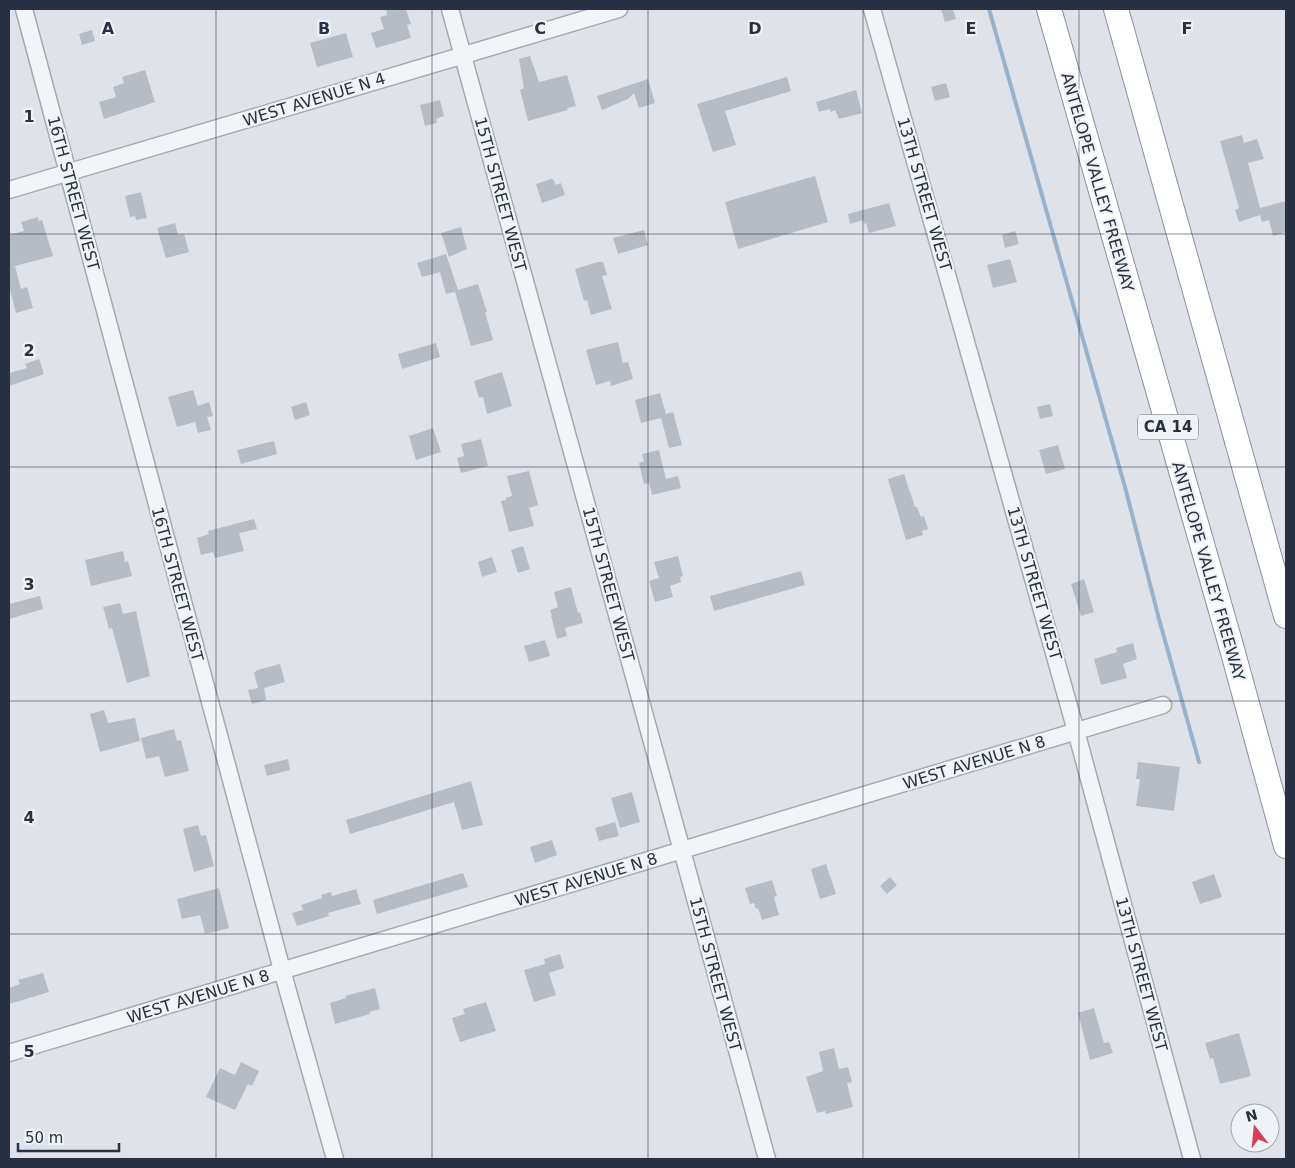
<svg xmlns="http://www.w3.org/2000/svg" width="1295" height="1168" font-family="'DejaVu Sans',sans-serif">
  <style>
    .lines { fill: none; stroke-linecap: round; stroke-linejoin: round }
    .stream { stroke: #98b2cb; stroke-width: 4 }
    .building { fill: #b6bcc6 }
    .minor-casing { stroke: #a4aab3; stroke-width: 19 }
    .highway-casing { stroke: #8691a0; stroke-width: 26 }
    .minor { stroke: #f2f4f7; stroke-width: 16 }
    .highway { stroke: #fff; stroke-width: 24 }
    .grid { fill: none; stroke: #273141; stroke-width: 1; stroke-opacity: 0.55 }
    .labels { text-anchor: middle; stroke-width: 4.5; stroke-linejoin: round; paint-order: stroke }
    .shield { fill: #eff2f6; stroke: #636b77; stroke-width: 1 }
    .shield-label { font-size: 15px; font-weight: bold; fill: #273141 }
    .street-label { font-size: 16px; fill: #273141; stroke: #eff2f6 }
    .grid-label { font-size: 16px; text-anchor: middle; font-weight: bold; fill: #273141; stroke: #eff2f6; stroke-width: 4.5; stroke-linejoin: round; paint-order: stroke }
  </style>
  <rect width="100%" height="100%" fill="#dfe3e9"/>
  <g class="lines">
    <path class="stream" d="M989 9 1125 487 1159 619 1199 762"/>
  </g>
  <g class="building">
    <path d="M386 9H406L411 24 407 25 411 38 376 48 371 33 384 29 380 17 387 15Z"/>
    <path d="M941 9H953L956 19 945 22Z"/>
    <path d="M92 30 95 41 82 45 79 34Z"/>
    <path d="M346 33 353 57 317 67 310 43Z"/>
    <path d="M530 56 539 82 567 75 576 106 567 108 568 110 528 121 520 90 524 88 519 59Z"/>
    <path d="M145 70 155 102 104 119 99 102 116 97 113 87 124 83 122 77Z"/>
    <path d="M787 77 791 91 725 111 736 145 713 152 697 104Z"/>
    <path d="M648 79 655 103 639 108 634 93 628 99 602 110 597 96Z"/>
    <path d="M946 83 950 97 935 101 931 87Z"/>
    <path d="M856 90 862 113 839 119 835 110 831 112 830 109 819 112 816 102Z"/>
    <path d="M440 100 444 116 436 119 437 123 425 126 420 105Z"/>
    <path d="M1242 135 1244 143 1257 139 1264 159 1248 163 1260 208 1286 201V232L1273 236 1269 220 1262 222 1260 215 1239 222 1235 210 1239 208 1220 141Z"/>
    <path d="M815 176 828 222 738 249 725 202Z"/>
    <path d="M551 179H553L556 185 561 183 565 195 542 203 536 184Z"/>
    <path d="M141 192 147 218 136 220 135 216 130 217 125 196Z"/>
    <path d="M889 203 896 226 869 233 866 223 864 224 863 220 850 224 848 214Z"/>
    <path d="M38 217 39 221 42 220 53 256 15 266 21 289 27 287 33 308 16 313 9 286V235L24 231 21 222Z"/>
    <path d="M175 223 178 235 184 234 189 252 166 258 157 228Z"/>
    <path d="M461 227 467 249 449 257 441 233Z"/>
    <path d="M644 230 648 245 618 254 613 238Z"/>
    <path d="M1015 231 1019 244 1005 248 1002 235Z"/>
    <path d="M446 254 458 290 478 284 487 312H485L493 340 471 346 455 292 446 294 440 272 422 277 417 263Z"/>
    <path d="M1010 259 1017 282 993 288 987 265Z"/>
    <path d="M598 262H603L607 275 602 276 612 309 591 315 587 300 584 301 575 269Z"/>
    <path d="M618 342 623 363 628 362 633 379 611 386 610 381 596 385 586 350Z"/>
    <path d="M436 343 440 357 402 369 398 354Z"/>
    <path d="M39 359 44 374 9 386V373L27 368 25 364Z"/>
    <path d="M502 372 512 406 487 414 483 397 479 398 474 381Z"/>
    <path d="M193 390 198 406 209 402 213 416 207 417 211 430 198 433 195 422 177 427 168 397Z"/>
    <path d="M660 393 666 414 673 412 682 445 669 448 661 418 641 423 635 400Z"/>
    <path d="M306 402 310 415 295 420 291 407Z"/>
    <path d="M1050 404 1053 416 1040 419 1037 407Z"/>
    <path d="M433 428 441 452 416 460 409 436Z"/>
    <path d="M481 439 488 466 461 473 457 458 464 456 461 444Z"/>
    <path d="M274 441 277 454 241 464 237 450Z"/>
    <path d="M1058 445 1065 469 1046 474 1039 450Z"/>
    <path d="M659 450 666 479 678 476 681 488 652 495 649 483 644 484 639 463 644 461 642 454Z"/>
    <path d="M529 471 538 505 529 508 534 526 509 532 501 501 506 500 505 498 512 496 507 476Z"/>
    <path d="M904 474 915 507H917L921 517 924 516 928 529 922 531 923 535 906 540 888 479Z"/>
    <path d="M254 519 257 529 239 533 244 551 215 558 213 552 201 555 197 538 209 534 208 531Z"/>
    <path d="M523 546 530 569 518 573 511 550Z"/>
    <path d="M123 551 125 562 128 561 132 576 91 586 85 560Z"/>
    <path d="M678 556 683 576 680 577 681 582 670 586 673 597 655 602 649 581 659 578 654 562Z"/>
    <path d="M492 557 497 572 482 577 478 562Z"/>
    <path d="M801 571 805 585 714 611 710 596Z"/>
    <path d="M1084 579 1094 612 1081 616 1071 584Z"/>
    <path d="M571 587 578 613 580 612 583 623 565 628 567 636 557 639 551 616H552L550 610 558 607 554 592Z"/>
    <path d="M40 596 43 609 9 619V604Z"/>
    <path d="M120 603 123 614 136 611 150 676 127 683 112 628 109 629 103 607Z"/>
    <path d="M545 640 550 656 529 662 524 646Z"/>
    <path d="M1133 643 1137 659 1123 664 1127 678 1101 685 1094 659 1117 652 1116 648Z"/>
    <path d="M280 664 285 682 264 688 266 700 252 704 248 690 258 688 254 673 257 670Z"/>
    <path d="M104 710 108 723 135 718 140 741 100 752 90 714Z"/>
    <path d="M174 729 177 741 181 740 189 771 165 777 159 756 146 759 141 738Z"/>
    <path d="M288 759 290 770 267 776 264 765Z"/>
    <path d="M1138 762 1180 767 1174 811 1136 806 1140 779H1136Z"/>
    <path d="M471 781 483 825 462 830 454 802 350 834 346 820Z"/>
    <path d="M632 792 640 822 620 828 611 798Z"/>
    <path d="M615 822 619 836 599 841 595 828Z"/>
    <path d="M198 825 201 836 206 835 214 866 194 872 183 829Z"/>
    <path d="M552 840 557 855 535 863 530 847Z"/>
    <path d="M826 864 836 894 820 899 811 869Z"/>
    <path d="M463 873 468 887 377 914 373 900Z"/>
    <path d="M1214 874 1222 897 1200 904 1192 882Z"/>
    <path d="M890 877 897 885 887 894 880 886Z"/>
    <path d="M772 880 777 896 774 897 779 915 762 920 758 908 756 909 754 903 750 904 745 888Z"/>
    <path d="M219 888 229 928 205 934 200 915 182 919 177 899Z"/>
    <path d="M356 889 361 904 328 913 329 916 297 926 292 913 303 910 301 905 322 898 321 895 331 892 332 896Z"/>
    <path d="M560 954 564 968 549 973 556 995 534 1002 524 970 545 964 544 959Z"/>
    <path d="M43 973 49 992 9 1004V988L20 984 18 980Z"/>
    <path d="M375 988 380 1009 369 1012 370 1014 335 1024 330 1003 346 998 345 996Z"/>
    <path d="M486 1002 496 1031 460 1042 452 1018 465 1014 463 1009Z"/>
    <path d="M1094 1008 1104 1043 1109 1042 1113 1053 1090 1060 1078 1013Z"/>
    <path d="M1239 1033 1251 1076 1220 1084 1213 1058 1210 1059 1205 1043Z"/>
    <path d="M834 1048 839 1069 848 1067 852 1082 847 1083 853 1107 826 1114 825 1111 817 1113 806 1077 823 1071 819 1052Z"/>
    <path d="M241 1062 259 1071 252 1086 248 1084 235 1110 206 1097 220 1068 235 1075Z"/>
  </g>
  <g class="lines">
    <g class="minor-casing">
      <g id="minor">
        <path d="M24 9 282 970 335 1159"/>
        <path d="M450 9 767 1159"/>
        <path d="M872 9 1076 731 1192 1159"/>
        <path d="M9 190 619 9"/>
        <path d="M9 1053 1163 705"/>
      </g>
    </g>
    <g class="highway-casing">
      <g id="highway">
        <path d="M1049 9 1232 649 1286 846"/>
        <path d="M1116 9 1286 616"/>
      </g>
    </g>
    <use href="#minor" class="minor"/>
    <use href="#highway" class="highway"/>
  </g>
  <path class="grid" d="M216 9V1159M432 9V1159M648 9V1159M863 9V1159M1079 9V1159M9 234H1286M9 467H1286M9 701H1286M9 934H1286"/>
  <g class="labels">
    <rect class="shield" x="1138" y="414.5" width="60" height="25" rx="4"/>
    <g class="shield-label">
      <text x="1168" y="432">CA 14</text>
    </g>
    <g class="street-label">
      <text transform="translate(314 99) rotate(-17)" y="6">WEST AVENUE N 4</text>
      <text transform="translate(1098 182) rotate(74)" y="6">ANTELOPE VALLEY FREEWAY</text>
      <text transform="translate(74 193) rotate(75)" y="6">16TH STREET WEST</text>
      <text transform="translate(501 194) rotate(75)" y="6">15TH STREET WEST</text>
      <text transform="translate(925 194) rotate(74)" y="6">13TH STREET WEST</text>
      <text transform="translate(1209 571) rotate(74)" y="6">ANTELOPE VALLEY FREEWAY</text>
      <text transform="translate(1035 583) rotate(74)" y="6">13TH STREET WEST</text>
      <text transform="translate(178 584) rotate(75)" y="6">16TH STREET WEST</text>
      <text transform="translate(609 584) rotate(75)" y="6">15TH STREET WEST</text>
      <text transform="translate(974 762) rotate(-17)" y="6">WEST AVENUE N 8</text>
      <text transform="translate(586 879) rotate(-17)" y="6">WEST AVENUE N 8</text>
      <text transform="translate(716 974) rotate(75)" y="6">15TH STREET WEST</text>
      <text transform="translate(1142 974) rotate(75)" y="6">13TH STREET WEST</text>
      <text transform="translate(198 996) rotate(-17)" y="6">WEST AVENUE N 8</text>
    </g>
  </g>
  <g class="grid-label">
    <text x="108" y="34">A</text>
    <text x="324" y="34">B</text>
    <text x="540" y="34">C</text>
    <text x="755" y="34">D</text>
    <text x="971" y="34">E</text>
    <text x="1187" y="34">F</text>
    <text x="29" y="122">1</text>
    <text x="29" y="356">2</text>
    <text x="29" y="590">3</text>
    <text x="29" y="823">4</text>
    <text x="29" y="1057">5</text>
  </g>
  <rect width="1295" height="1168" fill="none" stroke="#273141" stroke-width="20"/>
  <g transform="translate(1255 1128) rotate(344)"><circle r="24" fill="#eff2f6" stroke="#9fa5ae"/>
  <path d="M0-4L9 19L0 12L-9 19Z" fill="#d43e58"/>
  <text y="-8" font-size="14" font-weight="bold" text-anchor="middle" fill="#273141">N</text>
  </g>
  <path d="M18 1143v8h101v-8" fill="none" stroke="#273141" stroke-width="2.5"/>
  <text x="25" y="1143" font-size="15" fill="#273141" stroke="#eff2f6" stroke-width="4" paint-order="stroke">50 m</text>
</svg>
